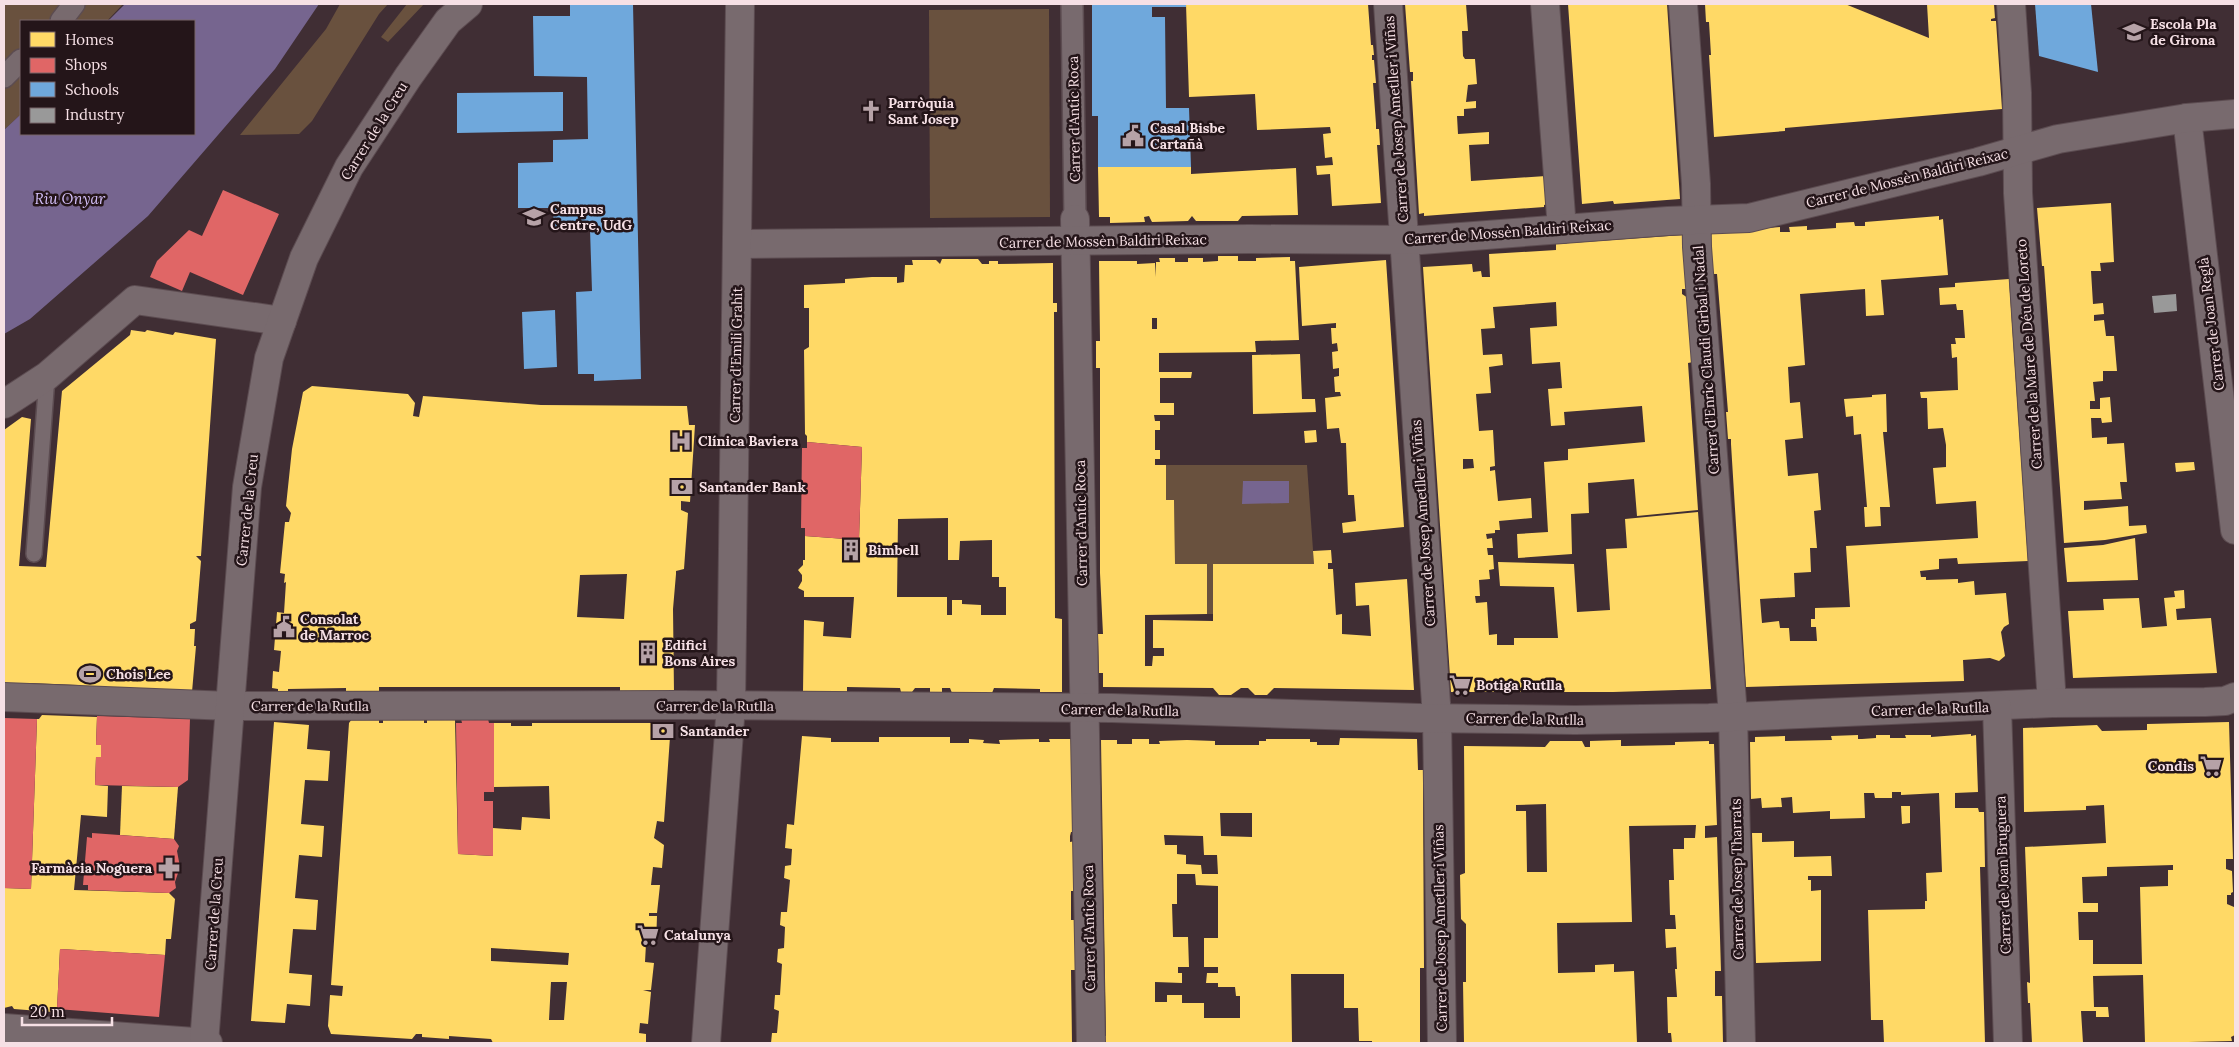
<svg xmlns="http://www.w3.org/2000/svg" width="2239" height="1047" font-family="Lora,serif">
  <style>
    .green { fill: #69513e }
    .water { fill: #76658f }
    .homes { fill: #ffd966; fill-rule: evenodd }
    .shops { fill: #e06666 }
    .schools { fill: #6fa8dc }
    .industry { fill: #999 }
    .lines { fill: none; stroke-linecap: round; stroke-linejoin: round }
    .service-casing { stroke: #5c4c51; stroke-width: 18 }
    .pedestrian-casing { stroke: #5c4c51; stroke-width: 24 }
    .minor-casing { stroke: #5c4c51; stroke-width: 30 }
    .secondary-casing { stroke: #5c4c51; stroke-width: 30 }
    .service { stroke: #786a6e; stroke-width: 15 }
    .pedestrian { stroke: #786a6e; stroke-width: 21 }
    .minor { stroke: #786a6e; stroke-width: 28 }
    .secondary { stroke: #786a6e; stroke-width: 28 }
    .labels { text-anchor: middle; stroke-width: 5; stroke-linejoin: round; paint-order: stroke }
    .poi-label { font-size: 14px; font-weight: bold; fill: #f6e0e5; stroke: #241519; text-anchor: start }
    .street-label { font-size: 14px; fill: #f6e0e5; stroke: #241519 }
    .water-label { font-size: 15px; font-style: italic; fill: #d2bef7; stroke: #241519 }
  </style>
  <rect width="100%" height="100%" fill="#402e34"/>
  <g class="green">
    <path d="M4 4H123L107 21H21V114L4 130Z"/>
    <path d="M340 4H388L379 14 312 121 299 134 240 135 326 29Z"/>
    <path d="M407 4H424L388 42 381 37Z"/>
    <path d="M1049 9 1050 217 930 218 929 10Z"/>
    <path d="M1166 465H1307L1314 564H1213V614H1207V564H1175L1174 500H1166Z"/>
  </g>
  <g class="water">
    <path d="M125 4H319L275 69 148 216 30 319 4 334V130L21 114V134H194V21H108Z"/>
    <path d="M1243 481H1289V503L1242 504Z"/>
  </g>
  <g class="homes">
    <path d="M1186 4H1368L1371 45H1373L1374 55H1372V60H1374L1376 83H1373L1376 124V129H1379L1380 145H1377L1381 203 1332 206 1330 174 1317 175 1316 166 1333 165 1332 157 1325 158 1323 134 1331 133 1330 127 1257 130 1255 94 1189 97Z"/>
    <path d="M1405 4H1466L1468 31H1462L1463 56 1465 59H1475L1477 84 1468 85 1466 102 1476 101V108L1464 109V116H1457L1458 134 1489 132V144L1469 145 1471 181 1546 176 1548 204 1544 205V207L1424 216V213L1419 214 1411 81H1413V72H1410Z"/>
    <path d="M1568 4H1667L1680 199 1614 204 1613 201 1582 204Z"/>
    <path d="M1705 4H1845L1929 38 1927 4H1994L1995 18 1991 19V21H1996L2002 109 1785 128V131L1714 137 1709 55H1711L1709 22H1706Z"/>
    <path d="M1098 167H1191V174L1296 168 1298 215 1242 216 1238 221H1196L1192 216 1188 221 1152 222 1149 216 1144 217 1145 222 1110 223V217H1099Z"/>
    <path d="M2111 203 2114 262 2100 263 2101 271H2091L2093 304 2103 303 2104 314 2094 315V321L2104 320 2106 336H2114L2117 371H2103V381L2093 382 2095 401H2090V409H2100V398L2110 397 2112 422 2102 423 2101 418H2091L2092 438 2107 437V444L2124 443 2127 482H2120L2122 499 2084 501V510L2128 506 2129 526 2146 525 2147 533 2105 540 2064 543 2044 266H2042L2037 208Z"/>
    <path d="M1939 216V220L1943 219 1948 275 1881 280 1884 315 1866 316 1865 289 1800 294 1805 365 1788 367 1790 403 1800 402 1803 438 1785 440 1788 476 1818 473 1821 510 1814 511 1817 548H1810L1811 572 1794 573 1795 597 1760 599 1762 623 1779 621 1780 628H1789L1790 641H1817L1816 627H1811V619H1815V608L1850 607 1846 546 1978 538 1976 501 1936 504 1933 468 1946 467V445L1943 428 1928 429 1927 398H1921L1920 392 1958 390 1957 357 1952 358 1951 344H1956L1955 338H1965L1963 310H1957L1956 304 1940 305 1939 288 1955 287V283L2009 279 2028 561 1958 564 1957 558 1939 559V569L1920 571 1921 577H1926V580L1958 579V583L1974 581 1975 595 2006 593 2009 624 2004 627 2001 632 2005 656 1999 661 1990 658 1963 660 1964 681 1746 687 1731 444V439H1728L1726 412H1728L1717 274H1713L1710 233 1780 227V232H1790L1789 227 1807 226V230L1836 228V223L1854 222 1855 226H1865V222Z"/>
    <path d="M1683 235 1687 289H1682V294L1688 298 1693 362 1688 363 1698 510 1637 516 1634 479 1588 483 1589 513 1571 514 1572 554 1518 558 1517 534 1548 532 1544 462 1568 460V449L1645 442 1642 406 1564 412 1565 425 1551 426 1548 389 1562 388 1560 362 1532 364 1530 328 1557 326 1556 302 1493 307 1495 328 1481 329 1483 355 1502 354 1503 365 1489 367 1491 393 1476 394 1479 431 1493 430 1495 466 1490 467V471L1495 470 1498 501 1531 498 1532 518 1499 521 1500 530H1495V533L1486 534 1487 539 1492 538 1493 548H1487L1488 555H1493L1494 569 1489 570 1490 579 1479 580 1480 596H1475L1476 603 1487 602 1489 635 1497 634V645H1514V638H1558L1554 587 1500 586 1498 562 1574 564 1577 612 1610 610 1606 549 1627 548 1625 519 1698 512 1711 689 1613 692H1451L1423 267 1472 264 1473 272 1481 271 1482 277H1490L1489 254 1556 250V244ZM1463 459H1473L1474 468 1463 469Z"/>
    <path d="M1218 256H1238V261H1256V258L1290 257V261H1295L1299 340 1255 341 1256 352 1159 353V372H1192L1191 378H1160V403H1174V415H1154L1155 421H1160V430H1155V450H1160V459H1155V465H1166V500H1174L1175 564H1207V614L1145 615V666H1152L1153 656H1164V648H1153V620L1213 621V564H1314L1313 551 1331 550 1332 563H1328V569H1333L1336 615 1342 614V634L1371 636 1369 605 1356 606 1355 583 1407 579 1414 690 1274 688 1267 695H1255L1248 688H1241L1231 695H1219L1213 688 1103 687V673H1099L1098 634H1103L1100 573V368H1096V341H1100L1099 261H1137V264L1155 263 1156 277V262H1160L1159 258H1175V262H1188V258H1203V262L1218 261ZM1152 318H1157V329H1152Z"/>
    <path d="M942 259H978L982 264H989V261H998V264L1053 263V303H1057V312H1054L1055 618 1062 619V692H1040V689L994 688 992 693H952L950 688H942V692H930V688H915L912 692H901L900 688 847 687V693L803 692 804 620 824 622 823 636 851 638 854 597H804V591L798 588 802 581V575L798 570 803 565V560H805V536L859 540 862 447 807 442V436L805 434 804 350 809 347V308H804V285L845 283V279L872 277H897V283L904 282 905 265H913L912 260H936L940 264ZM948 518V560H959L960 541 992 540V577H999V587H1006V615H981V605L962 604V600H952V615H947V597H897L898 519Z"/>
    <path d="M1386 260 1404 527 1343 533 1342 523 1356 521 1354 495H1348L1346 443H1341L1339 428 1327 429 1325 398 1341 396 1340 392H1335L1334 377 1339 376V368L1333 369 1332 352 1338 351 1337 343 1332 344 1331 328H1336V323L1302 326 1299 267Z"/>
    <path d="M131 330 145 332 147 330 173 335 175 332 216 339 201 556H196L201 561 196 621 190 624V629H195L194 646H196L192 692 79 688 78 685 28 683 23 687 4 686V430L22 417 31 419 19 566 46 567 62 391 130 335Z"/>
    <path d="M1300 354 1302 399H1315L1316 412 1253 414 1252 355Z"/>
    <path d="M312 386 408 394 415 403 413 416 419 417 423 396 541 405 687 406 689 425H695L690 502 681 501V510L688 513 684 569 676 571V574L673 609 674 693 620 692V687H379V692H346V688L288 689V693L278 692V689L272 688 273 671 279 672 281 651 274 650 277 612 284 613 286 582 284 583 285 574 280 573 285 522H289L291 513 286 506 292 449 303 392ZM627 574 624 619 577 617 580 575Z"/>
    <path d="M1886 394 1887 432H1883L1890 507H1880L1881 526 1865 527 1864 507H1867L1861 434 1854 435 1853 416 1846 417 1844 399 1872 397V395Z"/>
    <path d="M1316 430 1317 442 1305 443 1304 431Z"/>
    <path d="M2194 462 2195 470 2176 472 2175 463Z"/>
    <path d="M2135 538 2138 580 2067 582 2064 548 2103 545Z"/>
    <path d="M2184 590 2185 608 2176 609 2177 620 2211 618 2217 673 2073 678 2068 611 2104 610 2103 599 2139 598 2142 628 2167 626 2164 598 2175 597 2174 591Z"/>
    <path d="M42 715 97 717 96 745H101V757H96L95 785 108 786 107 817 81 815 74 890 169 893 175 899 171 939H166L165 955 60 949 57 1009 52 1012 14 1009 12 1006 4 1008V888L31 889 37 719H39Z"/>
    <path d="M383 718H424V723H427V718H452L455 720 458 854 493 856V828L521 830 522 817 550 819 549 786 493 787 494 723H511V726H532V723H671L664 822 657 821 654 838 664 845 662 868 653 867 651 885H660L657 913H649V916H657L656 945 646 944 645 962 654 963 651 990H643L651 992 648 1024 640 1023 639 1033 646 1034V1043H493L491 1039 449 1036V1039L422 1037V1034H416L412 1039 331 1034 328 1026 330 995 342 996 343 986 331 985 349 723 352 719H379V723H383ZM491 948 569 953 568 965 491 961ZM551 982H567L564 1020H549Z"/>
    <path d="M274 722 309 725 307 749 330 751 328 781 305 780 301 824 324 826 322 857 299 855 295 898 318 900 316 930 293 929 289 973 312 975 310 1006 287 1004 285 1023 251 1021Z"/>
    <path d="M2229 722 2233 859H2226V869L2232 871 2233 892 2231 893V895H2227V904L2234 907 2235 954V1035L2231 1037 2232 1041 2145 1043 2143 975 2093 976 2094 1007H2108L2109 1017H2096V1011H2081L2083 1043H2032L2030 1003H2028L2027 982 2030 983V977L2025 847 2106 843 2104 805 2086 806V810L2024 812 2023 728 2097 725 2102 731 2147 730V724ZM2173 865V870H2168V886L2140 887 2142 964H2093V940H2079L2078 912H2098V903H2083L2082 877 2107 876V867Z"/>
    <path d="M1971 734V736L1976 735 1978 792 1955 793V808H1978L1979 812H1984L1985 867H1980L1985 1043H1884L1883 1020H1871L1868 910 1925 909V901H1927L1926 873 1942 872 1939 793 1901 795V792H1892V798H1875L1874 793H1864L1865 818 1830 819V811L1793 813 1792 797 1781 798 1782 807 1762 808 1761 798 1751 799 1750 742H1755V737L1785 736V741L1832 740 1831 736 1858 735V739H1862L1876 738V735H1890V738H1906L1905 735H1931V737Z"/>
    <path d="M802 736 831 738V742H879V737H950V743H969V739L984 740 983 743 1000 744 999 740 1039 739V742H1050L1049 739H1075V832H1071L1070 836V842L1075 841V891H1071V920H1075V970H1071L1072 1043H771L772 1033H777L779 1011 774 1009 775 995H780L782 964 777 962 778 949 784 948 785 927 780 925 781 912H787L790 880 784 878 785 866 791 865 792 849 785 848 787 824 794 825Z"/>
    <path d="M1340 738 1417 739 1418 770H1423V798L1424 968H1420V1043H1372V1041H1359L1358 1008H1344V974H1291L1292 1043H1103V1036H1106L1101 740H1117V744H1132V739H1149V744H1160L1159 741 1187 740 1215 741V745H1259V741H1266V739H1310V742H1317V745H1339ZM1220 813H1252V837L1221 836ZM1164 835 1203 836 1204 855H1217L1218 874H1202L1201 865 1186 864V855L1177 854V845H1165ZM1177 874H1195L1196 885 1218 886V938H1204V967H1218V973H1207L1206 983H1218V987H1235L1236 996H1240V1018H1204V1003H1182V995H1167V1002H1155V982L1182 983V973H1178V967H1189L1188 937H1173L1172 904H1177Z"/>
    <path d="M1621 740V746H1625L1675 745V742L1709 741V744H1714L1717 825 1705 826V838L1717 837 1721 971H1715V996H1722L1723 1043H1672L1671 1033H1668L1667 997H1677L1675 969H1677L1676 947 1666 948 1665 929H1676L1675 915H1670L1669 880H1674L1673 849H1684V838H1695L1696 825 1629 826 1632 922 1557 923 1558 973 1595 972V965L1614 964V972L1634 971 1637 1043H1464L1463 982H1466V924L1461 919 1460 875 1465 873 1464 746 1545 747 1550 741H1582L1585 747H1590V741ZM1546 804 1547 872H1527L1526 811H1516V805Z"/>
    <path d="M122 786 178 787 174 839 120 835Z"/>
    <path d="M1901 806H1910V823L1902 824Z"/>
    <path d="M1752 833H1762V842L1794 841V857L1831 856 1832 876H1808V880H1811V891L1821 890V961L1756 963Z"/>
  </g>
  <g class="shops">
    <path d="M223 190 279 214 243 295 190 272 182 291 150 277 157 261 189 230 202 236Z"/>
    <path d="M807 442 862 447 859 540 805 536V528H801L802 448H807Z"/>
    <path d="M97 716 190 719 188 780 178 787 95 785 96 757H101V745H96Z"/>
    <path d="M4 718 37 719 31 889 4 888Z"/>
    <path d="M461 719H488L489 723H494V792H484V801H493V856L458 854 456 723H462Z"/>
    <path d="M92 833 174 839 179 846 177 851 180 867 175 882 176 888 169 893 88 890V885H83L87 837 92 838Z"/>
    <path d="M60 949 165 955 159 1017 57 1009Z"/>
  </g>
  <g class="schools">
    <path d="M570 4H633L641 379 594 381V374H578L576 292 592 291 590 229H554L553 208H518V163L553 162V140L588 139 587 77 534 76 533 16H570Z"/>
    <path d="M1092 4H1186V7H1152V17H1165L1166 108H1189L1191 167H1098V116H1092Z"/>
    <path d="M2035 4H2091L2098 72 2039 56Z"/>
    <path d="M563 92V131L457 133V93Z"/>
    <path d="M555 310 557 367 524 369 522 312Z"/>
  </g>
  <path class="industry" d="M2176 294 2177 311 2154 313 2152 296Z"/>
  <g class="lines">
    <g class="service-casing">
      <path id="service" d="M34 554 47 376"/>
    </g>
    <g class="pedestrian-casing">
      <g id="pedestrian">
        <path d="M1072 4 1075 219"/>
        <path d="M61 21 74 4"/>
        <path d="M4 77 21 60"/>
      </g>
    </g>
    <g class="minor-casing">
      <g id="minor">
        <path d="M1388 4 1437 718 1442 1043"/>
        <path d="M1545 4 1562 229"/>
        <path d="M1683 4 1696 184 1697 247 1733 715 1741 1043"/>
        <path d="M2011 4 2017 93 2018 193 2052 703"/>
        <path d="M2187 118 2235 530"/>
        <path d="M1075 219 1091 1043"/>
        <path d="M738 244 1250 239 1421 240 1668 221 1749 218 1978 162 2058 139 2187 118 2235 114"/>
        <path d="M4 404 47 376 135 300 282 321"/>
        <path d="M4 697 230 706 681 705 1112 708 1419 718 1575 720 1709 718 2052 703 2205 702 2225 701 2235 697"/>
        <path d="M1997 707 2008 1043"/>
        <path d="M4 1028 208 1043"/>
        <path d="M204 1043 247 487 269 358 304 258 349 167 408 77 448 21 468 4"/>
      </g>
    </g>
    <g class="secondary-casing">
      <path id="secondary" d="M706 1043 731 705 740 4"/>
    </g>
    <use href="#service" class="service"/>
    <use href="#pedestrian" class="pedestrian"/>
    <use href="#minor" class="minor"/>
    <use href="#secondary" class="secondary"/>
  </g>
  <defs>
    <g id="school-bare" transform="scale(1.725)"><path d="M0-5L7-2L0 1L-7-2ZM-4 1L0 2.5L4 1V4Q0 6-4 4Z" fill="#b6a2a7" stroke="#241519" stroke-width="2.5" paint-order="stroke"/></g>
    <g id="church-bare" transform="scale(1.725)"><path d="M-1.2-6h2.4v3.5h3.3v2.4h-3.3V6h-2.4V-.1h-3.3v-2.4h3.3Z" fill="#b6a2a7" stroke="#241519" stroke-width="2.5" paint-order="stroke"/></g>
    <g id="civic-bare" transform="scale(1.725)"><path d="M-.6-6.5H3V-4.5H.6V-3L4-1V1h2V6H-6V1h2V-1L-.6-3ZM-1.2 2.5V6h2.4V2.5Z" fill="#b6a2a7" stroke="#241519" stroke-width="2.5" paint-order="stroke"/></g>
    <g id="university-bare" transform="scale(1.725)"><path d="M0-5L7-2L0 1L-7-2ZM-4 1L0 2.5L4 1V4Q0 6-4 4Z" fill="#b6a2a7" stroke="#241519" stroke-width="2.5" paint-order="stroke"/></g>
    <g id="hospital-bare" transform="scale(1.725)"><path d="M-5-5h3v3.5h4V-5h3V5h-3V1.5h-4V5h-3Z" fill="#b6a2a7" stroke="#241519" stroke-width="2.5" paint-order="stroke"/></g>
    <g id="bank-bare" transform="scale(1.725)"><path d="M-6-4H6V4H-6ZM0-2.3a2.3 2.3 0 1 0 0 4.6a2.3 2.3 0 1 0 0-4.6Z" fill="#b6a2a7" stroke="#241519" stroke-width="2.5" paint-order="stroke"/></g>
    <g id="building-bare" transform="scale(1.725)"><path d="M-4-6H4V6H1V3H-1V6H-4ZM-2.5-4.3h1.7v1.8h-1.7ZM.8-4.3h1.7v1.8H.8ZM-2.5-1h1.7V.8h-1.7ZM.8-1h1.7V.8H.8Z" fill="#b6a2a7" stroke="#241519" stroke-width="2.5" paint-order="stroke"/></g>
    <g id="stadium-bare" transform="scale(1.725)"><path d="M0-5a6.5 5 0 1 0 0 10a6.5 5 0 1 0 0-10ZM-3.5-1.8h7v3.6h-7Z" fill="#b6a2a7" stroke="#241519" stroke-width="2.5" paint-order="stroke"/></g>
    <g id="supermarket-bare" transform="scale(1.725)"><path d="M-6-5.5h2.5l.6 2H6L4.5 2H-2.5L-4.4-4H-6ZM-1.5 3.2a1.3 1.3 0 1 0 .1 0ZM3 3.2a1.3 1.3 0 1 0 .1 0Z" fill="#b6a2a7" stroke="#241519" stroke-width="2.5" paint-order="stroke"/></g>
    <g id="pharmacy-bare" transform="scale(1.725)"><path d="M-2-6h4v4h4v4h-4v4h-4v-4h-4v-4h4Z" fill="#b6a2a7" stroke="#241519" stroke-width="2.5" paint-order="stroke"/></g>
  </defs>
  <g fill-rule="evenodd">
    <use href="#school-bare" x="2134" y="32"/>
    <use href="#church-bare" x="871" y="111"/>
    <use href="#civic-bare" x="1133" y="136"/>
    <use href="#university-bare" x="534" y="217"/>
    <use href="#hospital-bare" x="681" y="441"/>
    <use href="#bank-bare" x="682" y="487"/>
    <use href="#building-bare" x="851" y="550"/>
    <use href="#civic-bare" x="284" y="627"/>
    <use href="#building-bare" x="648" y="653"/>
    <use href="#stadium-bare" x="90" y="674"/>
    <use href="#supermarket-bare" x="1460" y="685"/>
    <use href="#bank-bare" x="663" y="731"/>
    <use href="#supermarket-bare" x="2211" y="766"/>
    <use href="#pharmacy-bare" x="169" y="868"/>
    <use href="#supermarket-bare" x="648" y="935"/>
  </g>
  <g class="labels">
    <g class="poi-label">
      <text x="2150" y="29">Escola Pla<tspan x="2150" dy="16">de Girona</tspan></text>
      <text x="888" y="108">Parròquia<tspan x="888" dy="16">Sant Josep</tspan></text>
      <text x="1150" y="133">Casal Bisbe<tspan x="1150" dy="16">Cartañà</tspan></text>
      <text x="550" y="214">Campus<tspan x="550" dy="16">Centre, UdG</tspan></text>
      <text x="698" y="446">Clínica Baviera</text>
      <text x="699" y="492">Santander Bank</text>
      <text x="868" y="555">Bimbell</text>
      <text x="300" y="624">Consolat<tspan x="300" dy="16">de Marroc</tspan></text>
      <text x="664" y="650">Edifici<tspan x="664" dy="16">Bons Aires</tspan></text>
      <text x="106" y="679">Chois Lee</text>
      <text x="1476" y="690">Botiga Rutlla</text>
      <text x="680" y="736">Santander</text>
      <text x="2194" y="771" text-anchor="end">Condis</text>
      <text x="152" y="873" text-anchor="end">Farmàcia Noguera</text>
      <text x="664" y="940">Catalunya</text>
    </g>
    <g class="street-label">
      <text transform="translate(1074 119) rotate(-91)" y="5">Carrer d'Antic Roca</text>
      <text transform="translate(1396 119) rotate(-94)" y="5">Carrer de Josep Ametller i Viñas</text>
      <text transform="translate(374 131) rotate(-58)" y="5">Carrer de la Creu</text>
      <text transform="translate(1907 178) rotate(-14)" y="5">Carrer de Mossèn Baldiri Reixac</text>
      <text transform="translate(1508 232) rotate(-4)" y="5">Carrer de Mossèn Baldiri Reixac</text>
      <text transform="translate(1103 241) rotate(-1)" y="5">Carrer de Mossèn Baldiri Reixac</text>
      <text transform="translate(2211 324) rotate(-97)" y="5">Carrer de Joan Reglà</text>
      <text transform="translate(2029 354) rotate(-94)" y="5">Carrer de la Mare de Déu de Loreto</text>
      <text transform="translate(736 355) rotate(-89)" y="5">Carrer d'Emili Grahit</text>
      <text transform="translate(1706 360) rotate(-94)" y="5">Carrer d'Enric Claudi Girbal i Nadal</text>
      <text transform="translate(247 510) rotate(-84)" y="5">Carrer de la Creu</text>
      <text transform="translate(1081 523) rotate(-91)" y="5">Carrer d'Antic Roca</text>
      <text transform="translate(1423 523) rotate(-94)" y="5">Carrer de Josep Ametller i Viñas</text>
      <text x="310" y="711">Carrer de la Rutlla</text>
      <text x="715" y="711">Carrer de la Rutlla</text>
      <text transform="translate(1930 709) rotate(-2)" y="5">Carrer de la Rutlla</text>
      <text transform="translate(1120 710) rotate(1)" y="5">Carrer de la Rutlla</text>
      <text transform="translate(1525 719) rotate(1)" y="5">Carrer de la Rutlla</text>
      <text transform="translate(2003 875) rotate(-92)" y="5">Carrer de Joan Bruguera</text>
      <text transform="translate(1737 879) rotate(-91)" y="5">Carrer de Josep Tharrats</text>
      <text transform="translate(214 914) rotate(-86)" y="5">Carrer de la Creu</text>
      <text transform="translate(1089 928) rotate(-91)" y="5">Carrer d'Antic Roca</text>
      <text transform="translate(1440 928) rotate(-91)" y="5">Carrer de Josep Ametller i Viñas</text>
    </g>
    <g class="water-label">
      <text x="70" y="204">Riu Onyar</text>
    </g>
  </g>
  <rect width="2239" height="1047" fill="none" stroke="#f6e0e5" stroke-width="10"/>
  <rect x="20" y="20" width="175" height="115" fill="#241519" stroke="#78666b"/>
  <rect x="30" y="32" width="25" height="15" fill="#ffd966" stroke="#78666b"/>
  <text x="65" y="45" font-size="15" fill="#f6e0e5">Homes</text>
  <rect x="30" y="58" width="25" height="15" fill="#e06666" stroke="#78666b"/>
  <text x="65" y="70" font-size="15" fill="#f6e0e5">Shops</text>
  <rect x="30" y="82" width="25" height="15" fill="#6fa8dc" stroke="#78666b"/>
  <text x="65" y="95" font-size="15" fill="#f6e0e5">Schools</text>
  <rect x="30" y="108" width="25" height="15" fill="#999999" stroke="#78666b"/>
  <text x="65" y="120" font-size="15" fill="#f6e0e5">Industry</text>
  <path d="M22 1017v8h90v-8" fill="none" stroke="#f6e0e5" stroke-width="2.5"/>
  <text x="30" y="1017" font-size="15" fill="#f6e0e5" stroke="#241519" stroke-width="4" paint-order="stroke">20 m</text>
</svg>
